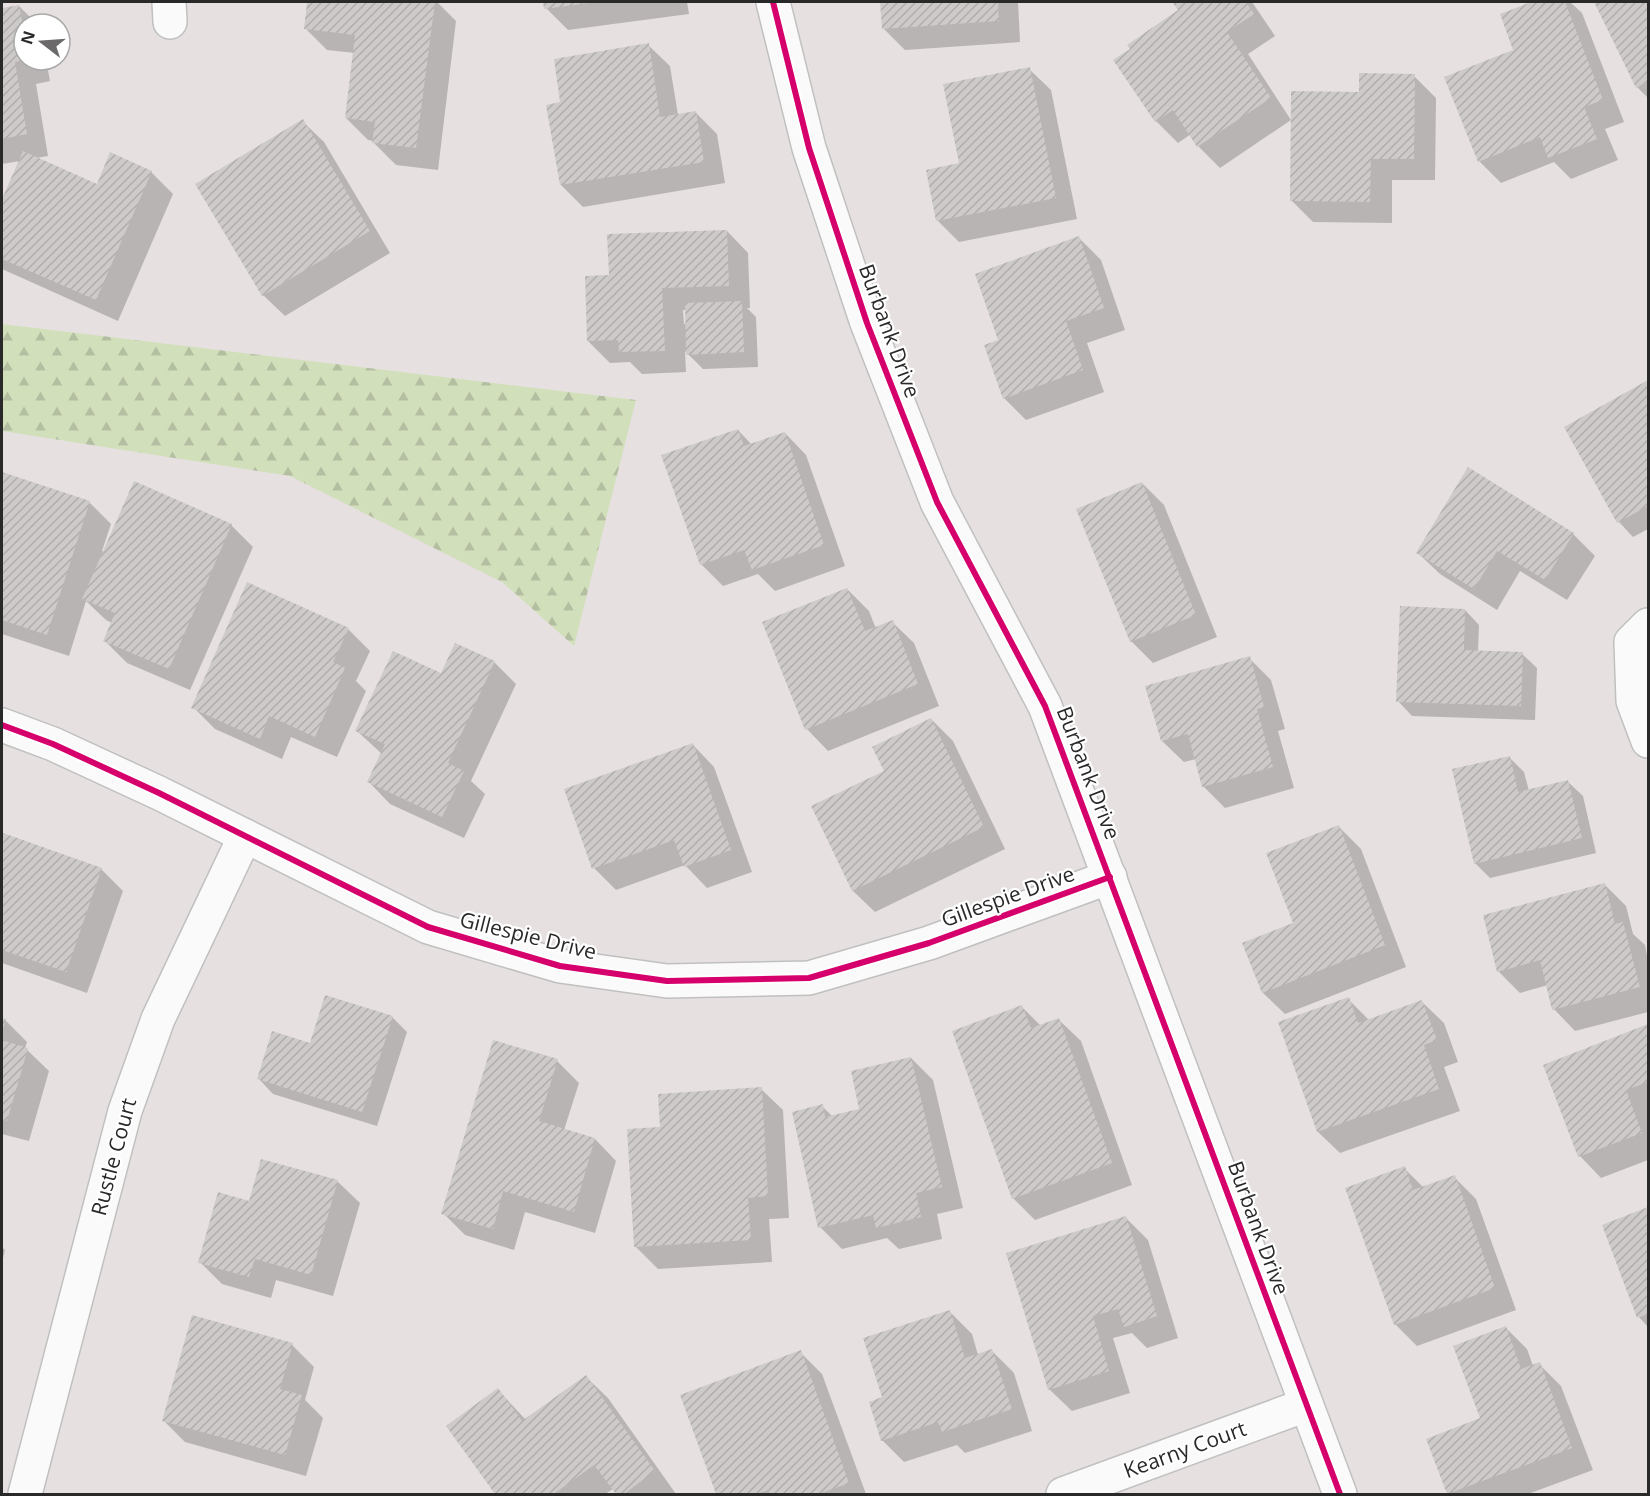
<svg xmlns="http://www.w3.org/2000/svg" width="1650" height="1496" font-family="'Open Sans',sans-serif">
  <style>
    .forest { fill: url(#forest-firs) }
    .shadow { fill: #0003; fill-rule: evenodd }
    .building { fill: url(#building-hatch) }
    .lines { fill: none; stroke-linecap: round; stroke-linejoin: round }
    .minor-casing { stroke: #c0c0c1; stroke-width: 36 }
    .minor { stroke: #fbfafa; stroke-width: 33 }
    .cycleway-casing { stroke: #fff; stroke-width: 10 }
    .cycleway { stroke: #d6006c; stroke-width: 6 }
    .labels { text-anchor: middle; stroke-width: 4.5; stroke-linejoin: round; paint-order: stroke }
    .street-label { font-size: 21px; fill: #292929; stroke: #fff }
  </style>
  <defs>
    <pattern id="forest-firs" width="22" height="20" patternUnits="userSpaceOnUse" patternTransform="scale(1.5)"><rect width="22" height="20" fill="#d2dfbb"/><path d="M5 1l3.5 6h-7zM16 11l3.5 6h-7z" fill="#b4bfa1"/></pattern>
    <pattern id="building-hatch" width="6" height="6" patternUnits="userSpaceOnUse" patternTransform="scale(1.5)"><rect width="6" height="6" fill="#cdcac9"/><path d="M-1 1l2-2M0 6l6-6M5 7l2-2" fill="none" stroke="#b0aead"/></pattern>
  </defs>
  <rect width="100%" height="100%" fill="#e6e1e0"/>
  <path class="forest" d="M2 324 636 400 574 646 502 582 290 476 2 431Z"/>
  <g class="shadow">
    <path d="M308 2H437L456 21 438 170 396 165 374 143V141L368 140 346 118 355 53 327 50 305 28Z"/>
    <path d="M545 2H687L689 14 568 30 546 8Z"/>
    <path d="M882 2H1018L1020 42 905 50 883 28Z"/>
    <path d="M1174 2H1252L1275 36 1248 54 1291 120 1220 168 1198 146 1191 134 1178 143 1156 121 1132 50 1180 11Z"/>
    <path d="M1535 2H1570L1582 13 1624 122 1605 129 1618 160 1571 179 1554 162 1501 183 1479 161 1515 51 1502 15Z"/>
    <path d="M1595 2H1648V98L1637 87Z"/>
    <path d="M19 6 37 24H24V60H46L50 81 36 84 48 156 36 158 98 186 151 172 173 194 118 321 2 269V203L20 161 2 164V9Z"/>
    <path d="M648 45 670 66 678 115 695 112 717 134 725 183 583 207 561 185 562 103Z"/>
    <path d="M1029 69 1051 90 1077 219 959 242 938 221 960 165Z"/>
    <path d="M1414 76 1436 98 1435 180H1392V223L1313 222 1292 201Z"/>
    <path d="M302 121 324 142 390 253 285 316 263 295Z"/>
    <path d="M727 231 748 253 750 308H747L756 317 758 367 703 369 685 351 686 372 642 374 630 362 610 363 588 341 610 277ZM683 310H686L687 324H684Z"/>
    <path d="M1079 238 1101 260 1125 330 1087 343 1104 392 1026 420 1004 398 1000 341Z"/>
    <path d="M1648 381V529L1633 537 1619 522 1566 428Z"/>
    <path d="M738 430 752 445 785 433 806 455 845 566 775 591 758 574 723 586 701 564Z"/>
    <path d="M2 474 89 502 111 524 102 551 104 552 231 525 253 547 190 690 127 663 105 641 112 623 106 620 86 601 69 656 2 634Z"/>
    <path d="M1142 483 1164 505 1217 637 1153 663 1131 641Z"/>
    <path d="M1573 534 1595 556 1567 600 1520 571 1497 610 1440 574 1418 553Z"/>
    <path d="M847 589 869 611 876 629 892 622 914 643 939 706 828 751 807 729Z"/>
    <path d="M1465 610 1479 625 1478 652 1522 654 1537 668 1535 720 1412 716 1398 701Z"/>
    <path d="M348 629 370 651 356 681 366 691 337 757 291 737 282 759 215 729 193 707Z"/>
    <path d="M1249 658 1271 680 1285 729 1278 731 1294 788 1225 808 1203 786 1196 759 1184 762 1162 741Z"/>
    <path d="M494 662 516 684 471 781 485 794 464 838 390 804 369 782 382 754 357 731 442 675Z"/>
    <path d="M931 719 953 741 1005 849 875 912 853 891 813 807 886 772Z"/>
    <path d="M693 745 714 767 752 872 707 888 685 865 616 890 594 868Z"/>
    <path d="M1509 757 1524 772 1529 791 1568 782 1583 796 1596 853 1490 878 1475 863Z"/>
    <path d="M1339 827 1361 849 1406 967 1285 1014 1263 993Z"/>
    <path d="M4 835 101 869 123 891 87 993 2 963V841Z"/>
    <path d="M1604 884 1626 906 1633 934 1645 945 1648 961V1012L1575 1031 1554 1009 1548 985 1520 993 1498 971Z"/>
    <path d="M1348 999 1369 1020 1422 1002 1444 1023 1458 1062 1444 1067 1460 1111 1340 1153 1318 1132 1280 1023Z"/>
    <path d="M1022 1007 1041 1026 1059 1020 1081 1041 1132 1185 1035 1220 1013 1198Z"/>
    <path d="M392 1017 407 1032 377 1126 273 1094 259 1079 311 1045Z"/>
    <path d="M2 1019 5 1020 27 1042 25 1048 49 1071 29 1141 2 1134Z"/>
    <path d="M1648 1025V1112H1647L1648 1117V1160L1601 1178 1580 1156 1545 1066Z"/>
    <path d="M911 1058 933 1080 963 1208 937 1214 942 1239 899 1249 887 1238 842 1249 820 1227 822 1106 832 1116 861 1110Z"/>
    <path d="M557 1061 579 1083 564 1130 595 1139 616 1161 595 1233 525 1212 514 1250 465 1235 443 1213Z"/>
    <path d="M761 1089 783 1110 789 1218 769 1219 772 1262 658 1269 636 1247 662 1128Z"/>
    <path d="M262 1160 338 1182 360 1203 333 1296 276 1280 271 1298 222 1284 200 1262 250 1203Z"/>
    <path d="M1404 1168 1424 1188 1454 1177 1476 1199 1516 1310 1417 1346 1395 1324Z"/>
    <path d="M1648 1208V1327L1639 1317 1604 1226Z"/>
    <path d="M1126 1218 1148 1240 1178 1338 1147 1348 1132 1333 1113 1338 1130 1393 1072 1411 1050 1390 1008 1254Z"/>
    <path d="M2 1247 5 1250 2 1263Z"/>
    <path d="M950 1312 972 1334 978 1355 992 1351 1014 1373 1032 1431 965 1453 957 1445 904 1462 882 1440 884 1398Z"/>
    <path d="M1506 1328 1527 1349 1533 1366 1539 1364 1561 1386 1593 1470 1528 1494H1448L1428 1440 1482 1419Z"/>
    <path d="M292 1345 314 1367 305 1400 323 1418 306 1476 185 1442 164 1421Z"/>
    <path d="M800 1352 822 1374 866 1494H718L682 1396Z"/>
    <path d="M586 1377 608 1398 676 1494H617L613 1489 605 1494H497L448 1426 498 1390 526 1420Z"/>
  </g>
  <g class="building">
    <path d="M307 2H435L416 148 372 143 375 122 345 118 355 35 304 29Z"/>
    <path d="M543 2H589V3L544 9Z"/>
    <path d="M880 2H998L999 21 882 29Z"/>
    <path d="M1172 2H1246L1254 14 1227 32 1271 98 1197 147 1173 110 1155 122 1113 60 1130 49 1127 45 1178 10Z"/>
    <path d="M1531 2H1565L1603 100 1584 107 1597 139 1548 158 1540 137 1478 162 1444 77 1513 50 1500 14Z"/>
    <path d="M1594 2H1648V81L1636 88Z"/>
    <path d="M19 5 24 32V60L15 62 27 134 2 139V8Z"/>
    <path d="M649 43 660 117 696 111 704 162 560 185 546 105 560 102 554 59Z"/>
    <path d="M1030 67 1056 198 936 221 926 170 959 163 943 84Z"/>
    <path d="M1359 73 1415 74 1414 159H1371L1370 202 1290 201 1291 91 1359 92Z"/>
    <path d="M303 119 370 231 262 296 195 184Z"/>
    <path d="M23 151 97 184 110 152 152 171 96 300 2 259V199Z"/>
    <path d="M727 230 729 286 662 288 665 351 619 352 618 340 587 341 585 276 609 275 607 234Z"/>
    <path d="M1079 236 1104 308 1066 321 1083 370 1003 399 984 345 998 340 975 274Z"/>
    <path d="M742 301 744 352 686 355 685 303Z"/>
    <path d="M1648 380V455L1647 456 1648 459V506L1617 523 1564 427Z"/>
    <path d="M738 429 744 446 785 432 824 545 752 570 744 550 700 565 661 455Z"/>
    <path d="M1468 467 1574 533 1545 580 1497 551 1474 589 1416 553Z"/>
    <path d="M2 472 90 501 47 635 2 620Z"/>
    <path d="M134 481 232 524 169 669 103 641 115 613 82 599Z"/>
    <path d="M1142 482 1196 615 1130 642 1076 509Z"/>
    <path d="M247 582 349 628 333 662 345 668 315 737 269 716 260 739 191 708Z"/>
    <path d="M847 588 865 631 893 620 918 684 805 730 762 622Z"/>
    <path d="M1400 606 1465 609 1464 650 1523 652 1521 706 1396 702Z"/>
    <path d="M455 643 495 661 448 763 464 771 442 817 367 782 385 744 355 731 393 651 441 673Z"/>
    <path d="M1250 656 1264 707 1257 709 1273 767 1202 787 1188 734 1161 741 1145 686Z"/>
    <path d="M931 718 984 827 852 891 811 806 884 771 872 747Z"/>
    <path d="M693 743 731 850 684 867 674 840 592 869 564 789Z"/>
    <path d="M1510 756 1518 792 1568 780 1582 838 1474 864 1452 769Z"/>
    <path d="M1339 825 1385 945 1262 993 1242 943 1293 923 1266 853Z"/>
    <path d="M3 833 102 868 66 972 2 950Z"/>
    <path d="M1605 883 1615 924 1623 922 1640 987 1552 1010 1540 960 1497 972 1483 915Z"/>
    <path d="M325 995 393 1016 362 1112 257 1079 272 1031 310 1043Z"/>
    <path d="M1349 997 1358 1023 1422 1000 1437 1040 1424 1045 1439 1089 1317 1132 1278 1022Z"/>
    <path d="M1022 1005 1031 1028 1059 1018 1112 1163 1012 1199 952 1031Z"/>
    <path d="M2 1018 6 1019 2 1032Z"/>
    <path d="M1648 1024V1082L1626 1090 1642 1133 1578 1157 1543 1065Z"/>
    <path d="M2 1040 28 1048 7 1121 2 1119Z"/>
    <path d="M493 1040 558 1059 539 1121 595 1138 574 1212 503 1191 493 1229 441 1214Z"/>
    <path d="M911 1057 942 1187 916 1193 921 1217 876 1228 873 1215 818 1228 792 1112 823 1104 825 1117 859 1109 851 1071Z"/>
    <path d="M762 1087 768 1196 748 1198 751 1240 634 1247 627 1129 660 1127 658 1094Z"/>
    <path d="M261 1159 338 1180 311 1275 255 1259 249 1277 198 1263 218 1192 249 1201Z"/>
    <path d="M1405 1166 1413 1190 1455 1175 1495 1288 1394 1325 1345 1188Z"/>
    <path d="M1648 1207V1314L1637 1318 1602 1225Z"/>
    <path d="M1126 1216 1157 1316 1124 1327 1118 1309 1093 1316 1109 1371 1048 1390 1006 1253Z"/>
    <path d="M950 1310 965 1358 992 1349 1012 1409 942 1432 938 1422 881 1441 869 1402 882 1397 863 1338Z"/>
    <path d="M192 1315 293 1343 280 1389 302 1395 285 1455 162 1421Z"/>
    <path d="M1506 1326 1521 1369 1540 1362 1572 1448 1447 1494 1426 1439 1480 1418 1453 1346Z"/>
    <path d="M801 1350 849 1483 819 1494H770L768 1490 756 1494H716L680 1395Z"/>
    <path d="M586 1375 655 1471 624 1494H616L594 1465 554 1494H495L446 1426 498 1388 522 1421Z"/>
  </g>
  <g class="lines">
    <g class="minor-casing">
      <g id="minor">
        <path d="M169 2 170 22"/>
        <path d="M773 2 809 148 867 323 937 502 1045 706 1340 1494"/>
        <path d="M1648 625 1631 642 1633 701 1648 741"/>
        <path d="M2 725 53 744 159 793 428 927 560 966 667 981 809 978 929 943 1110 877"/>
        <path d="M25 1494 125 1111 158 1019 245 836"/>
        <path d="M1063 1494 1306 1405"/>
      </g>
    </g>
    <use href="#minor" class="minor"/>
    <g class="cycleway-casing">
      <g id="cycleway">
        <path d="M773 2 809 148 867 323 937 502 1045 706 1340 1494"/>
        <path d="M2 725 53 744 159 793 428 927 560 966 667 981 809 978 929 943 1110 877"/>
      </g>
    </g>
    <use href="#cycleway" class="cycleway"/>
  </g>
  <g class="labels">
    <g class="street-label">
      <text transform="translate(889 331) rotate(70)" y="7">Burbank Drive</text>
      <text transform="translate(1088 773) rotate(69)" y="7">Burbank Drive</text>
      <text transform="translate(1008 897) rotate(-20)" y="7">Gillespie Drive</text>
      <text transform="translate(528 936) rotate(14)" y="7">Gillespie Drive</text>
      <text transform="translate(114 1157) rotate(-75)" y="7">Rustle Court</text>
      <text transform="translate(1258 1228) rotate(70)" y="7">Burbank Drive</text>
      <text transform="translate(1185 1450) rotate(-20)" y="7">Kearny Court</text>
    </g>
  </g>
  <rect width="1650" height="1496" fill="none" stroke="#292929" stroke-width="6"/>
  <g transform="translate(42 42) rotate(287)"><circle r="28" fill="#ffffff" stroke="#a9a9a9" stroke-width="1.5"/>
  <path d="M0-4.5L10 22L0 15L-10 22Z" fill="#6b6969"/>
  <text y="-9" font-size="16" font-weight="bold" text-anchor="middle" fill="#292929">N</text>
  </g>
</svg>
